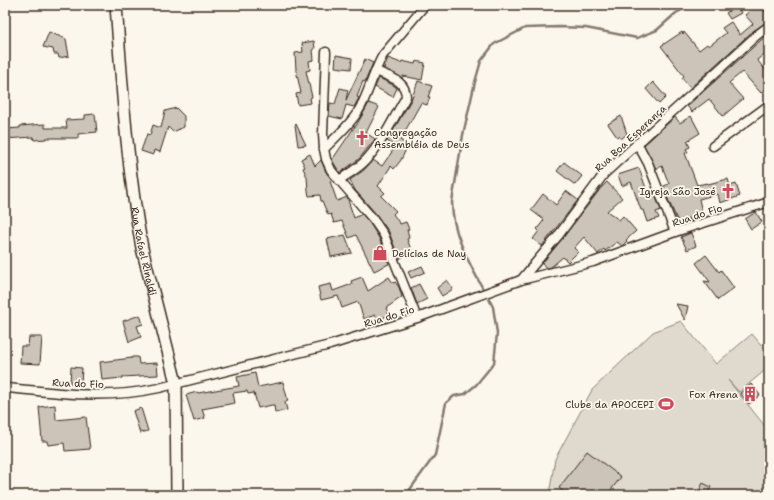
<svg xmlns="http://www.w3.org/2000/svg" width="774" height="500" font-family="'Shantell Sans',sans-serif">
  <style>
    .green { fill: #dfd9ce; stroke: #8d8276 }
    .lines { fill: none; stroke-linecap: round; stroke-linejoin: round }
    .stream { stroke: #85796d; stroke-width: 2.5 }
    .building { fill: #ccc4b9; stroke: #3b2a1e }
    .minor-casing { stroke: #3b2a1e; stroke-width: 11 }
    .tertiary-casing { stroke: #3b2a1e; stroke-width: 14 }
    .minor { stroke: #fbf7ec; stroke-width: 8 }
    .tertiary { stroke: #fbf7ec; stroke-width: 11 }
    .labels { text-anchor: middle; stroke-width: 3.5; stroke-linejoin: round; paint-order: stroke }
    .poi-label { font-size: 10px; fill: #3b2a1e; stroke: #fbf7ec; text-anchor: end }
    .street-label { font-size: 10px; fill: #3b2a1e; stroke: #fbf7ec }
  </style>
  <rect width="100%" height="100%" fill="#fbf7ec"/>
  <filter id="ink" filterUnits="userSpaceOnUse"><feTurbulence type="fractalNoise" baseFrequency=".025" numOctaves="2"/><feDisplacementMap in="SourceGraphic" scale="8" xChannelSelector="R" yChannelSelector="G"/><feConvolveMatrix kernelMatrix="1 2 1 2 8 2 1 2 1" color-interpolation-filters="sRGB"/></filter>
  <g filter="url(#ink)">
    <path class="green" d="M681 321 716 364 752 334 769 354V367L739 392 728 380 769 431V495H549L555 459 592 390 653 332Z"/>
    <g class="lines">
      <g class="stream">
        <path d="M482 287C468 261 452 232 452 202L463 135 475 82 481 61 494 44 525 28 559 27 586 28 637 38 657 30 676 13 692 5"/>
        <path d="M406 495 435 455 446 403 454 396 465 394 476 385 494 363 497 333 493 307 489 299"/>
      </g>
    </g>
    <g class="building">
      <path d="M757 5H760L769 16V21L753 31 690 88 682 78 684 76 661 46 682 32 683 34 684 32 699 50 707 44 709 46 726 33 722 28 731 22 740 35 753 24 745 15Z"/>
      <path d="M737 6 741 13 730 19 726 13Z"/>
      <path d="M49 32 66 39 69 56 59 58 58 54H54L53 49 43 47Z"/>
      <path d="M769 33V50L757 60 769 74V86L761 93 742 72 729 83 743 99 723 116 709 99 692 112 687 106Z"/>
      <path d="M314 41 315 49H313L314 60 309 61 310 70 306 71 312 97 310 98 311 103 298 105 296 94 301 93 296 70 295 53 303 52 302 43Z"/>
      <path d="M336 55 352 58 351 69 335 67Z"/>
      <path d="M388 58 401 63 402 61 415 64 416 61 425 63 422 80 403 76 402 78 383 68H384Z"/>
      <path d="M365 59 373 63 365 82 363 81 357 97 359 98 354 107 346 105 342 119 329 116 330 103 335 104 340 88 348 90 346 100Z"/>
      <path d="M379 78 393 85 397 88 393 97 375 87Z"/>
      <path d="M418 81 432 86 428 97H430L427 105 421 103 400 140 408 145 401 160 394 169 391 166 378 186 385 193 381 196 396 211 393 214 400 224 406 222 409 229 407 230 409 238 407 239 412 252 399 259 389 232 377 215 355 190 350 180 364 170 373 160 382 166 396 146 387 141 411 100Z"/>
      <path d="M653 82 666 97 659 104 646 89Z"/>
      <path d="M369 103 379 107 366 133 375 139 359 159 340 173 332 160 355 126H356Z"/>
      <path d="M176 108 184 116V127L173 132 168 127 160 152 154 150 153 155 141 151 147 134 150 135 153 125 161 128 165 111Z"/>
      <path d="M95 114 97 132 78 134V138H46V139L34 140 33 137 5 139V129L20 128V126L45 124V128H67L66 120 85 119V115Z"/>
      <path d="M621 116 627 134 621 139 619 136 617 137 608 124Z"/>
      <path d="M691 116 700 133 687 141 690 147 686 149 688 152 685 153 697 185 707 183 708 184 728 179 730 186 736 184 740 196 720 203 718 194 699 199 703 217 690 221 689 218 678 222 664 190V186L669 184 662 166 656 169 644 145 675 117 680 123Z"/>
      <path d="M296 124 306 145 298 146 295 125Z"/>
      <path d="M310 154 315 166 321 160 326 172 332 180 330 181 337 201 347 197 354 218 362 214 369 222 379 238 389 264 374 271 356 235 349 238 342 221 334 223 331 214 328 215 322 201H321L320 195 309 196 308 191 307 177 303 168 305 167 301 159Z"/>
      <path d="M564 162 582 176 575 185 557 171Z"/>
      <path d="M639 168 649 197 655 195 661 210 656 212 659 218 647 222 643 210H641L631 182 622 186 618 175Z"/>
      <path d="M607 182 622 198 607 211 619 220 623 216 636 231 626 240 627 241 622 246 617 242 605 251 604 249 598 254 584 237 574 248 578 252 568 262 563 257 551 267 546 268 542 263 562 239 601 188Z"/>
      <path d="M566 191 578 200 542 246 533 239 539 231 537 229 544 220 531 210 543 194 556 205Z"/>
      <path d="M756 212 762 222 751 229 745 219Z"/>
      <path d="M691 233 696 246 687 250 681 237Z"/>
      <path d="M345 235 352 253 331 257 327 239Z"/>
      <path d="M706 255 719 272 721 270 734 288 718 300 704 281 710 282 696 263Z"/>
      <path d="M422 266 425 272 411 278 408 272Z"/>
      <path d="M362 277 368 291 389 277 393 283 395 282 399 287 402 297 386 308 389 315 378 320 375 315 364 319 358 302 342 308 338 296 321 300 318 287 331 284 333 291 352 284 351 281Z"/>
      <path d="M447 280 453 289 442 296 437 288Z"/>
      <path d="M419 284 427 299 417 304 411 288Z"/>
      <path d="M676 304 688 306 685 320Z"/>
      <path d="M140 315 143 324 137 326 141 337 129 342 123 321Z"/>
      <path d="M29 337H42L40 364 20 363 21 346H28Z"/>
      <path d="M132 357H138L139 364 157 363 158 375 122 377V378L102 380 100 362 132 358Z"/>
      <path d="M71 367 82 368 81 383H70Z"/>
      <path d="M255 373 258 387 283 382 288 401 285 402 287 410 275 413 274 405H272L258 408 254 393 248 394 247 391 233 393 235 403 202 409 205 418 194 421 186 395 197 392 198 393 239 386 237 377Z"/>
      <path d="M751 384 760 395 749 404 740 393Z"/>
      <path d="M55 405 56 420 86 417 90 449 65 451 64 443 48 445 47 441H42L39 407Z"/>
      <path d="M141 408 148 431 140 433 133 411Z"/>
      <path d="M587 451 621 477 607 495H567L559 488Z"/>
      <path d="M703 483 711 487 707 495H697Z"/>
    </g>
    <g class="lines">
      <g class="minor-casing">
        <g id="minor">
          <path d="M326 52 323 134 324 149 326 159 331 170 339 180 373 219 384 235 417 318"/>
          <path d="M637 143 648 163 675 232"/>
          <path d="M713 146 769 105"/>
          <path d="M324 149C336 137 350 125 359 110 369 93 373 72 383 55L425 5"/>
          <path d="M339 180C348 174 359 168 366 160 383 142 394 117 406 97 406 80 389 77 376 71"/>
          <path d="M521 280 558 236 604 174 757 35 769 26"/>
          <path d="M5 388C24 389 42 392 60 393 93 396 127 395 159 388L330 345 417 318 521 280 593 262 675 232 769 202"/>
        </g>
      </g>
      <g class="tertiary-casing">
        <g id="tertiary">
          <path id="s1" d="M116 5C122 86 127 168 142 248L176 383 177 495"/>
        </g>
      </g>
      <use href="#minor" class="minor"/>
      <use href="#tertiary" class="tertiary"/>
    </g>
  </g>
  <defs>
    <g id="church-bare" transform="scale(1.2)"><path d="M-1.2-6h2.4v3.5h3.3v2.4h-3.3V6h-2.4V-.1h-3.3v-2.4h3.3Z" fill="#d1495b" stroke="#fbf7ec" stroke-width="2.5" paint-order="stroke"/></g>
    <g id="shop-bare" transform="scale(1.2)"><path d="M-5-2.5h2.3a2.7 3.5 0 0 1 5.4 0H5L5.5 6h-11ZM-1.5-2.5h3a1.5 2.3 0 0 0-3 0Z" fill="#d1495b" stroke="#fbf7ec" stroke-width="2.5" paint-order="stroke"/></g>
    <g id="building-bare" transform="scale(1.2)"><path d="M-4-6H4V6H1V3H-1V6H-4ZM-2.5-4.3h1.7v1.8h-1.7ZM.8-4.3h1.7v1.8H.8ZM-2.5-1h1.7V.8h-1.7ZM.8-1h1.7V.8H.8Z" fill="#d1495b" stroke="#fbf7ec" stroke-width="2.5" paint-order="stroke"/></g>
    <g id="stadium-bare" transform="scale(1.2)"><path d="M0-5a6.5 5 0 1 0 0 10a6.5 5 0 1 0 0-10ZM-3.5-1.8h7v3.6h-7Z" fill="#d1495b" stroke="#fbf7ec" stroke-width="2.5" paint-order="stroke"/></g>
  </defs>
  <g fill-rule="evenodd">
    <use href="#church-bare" x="362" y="138"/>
    <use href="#church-bare" x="728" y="191"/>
    <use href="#shop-bare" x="380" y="253"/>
    <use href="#building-bare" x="750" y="394"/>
    <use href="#stadium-bare" x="666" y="404"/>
  </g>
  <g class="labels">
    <g class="poi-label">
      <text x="374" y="136" text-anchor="start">Congregação<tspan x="374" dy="12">Assembléia de Deus</tspan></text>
      <text x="716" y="195">Igreja São José</text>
      <text x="392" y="257" text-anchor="start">Delícias de Nay</text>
      <text x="738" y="398">Fox Arena</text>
      <text x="654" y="408">Clube da APOCEPI</text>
    </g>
    <g class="street-label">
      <text transform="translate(630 138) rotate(-43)" y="4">Rua Boa Esperança</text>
      <text transform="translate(697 215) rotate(-18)" y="4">Rua do Fio</text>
      <text dy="4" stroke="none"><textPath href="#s1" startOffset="248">Rua Rafael Rinaldi</textPath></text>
      <text transform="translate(389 316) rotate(-17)" y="4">Rua do Fio</text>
      <text transform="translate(78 383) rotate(2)" y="4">Rua do Fio</text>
    </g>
  </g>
  <rect width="774" height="500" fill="none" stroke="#fbf7ec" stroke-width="20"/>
  <rect x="10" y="10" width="754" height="480" fill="none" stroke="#3b2a1e" stroke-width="1.5" filter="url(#ink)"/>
</svg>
